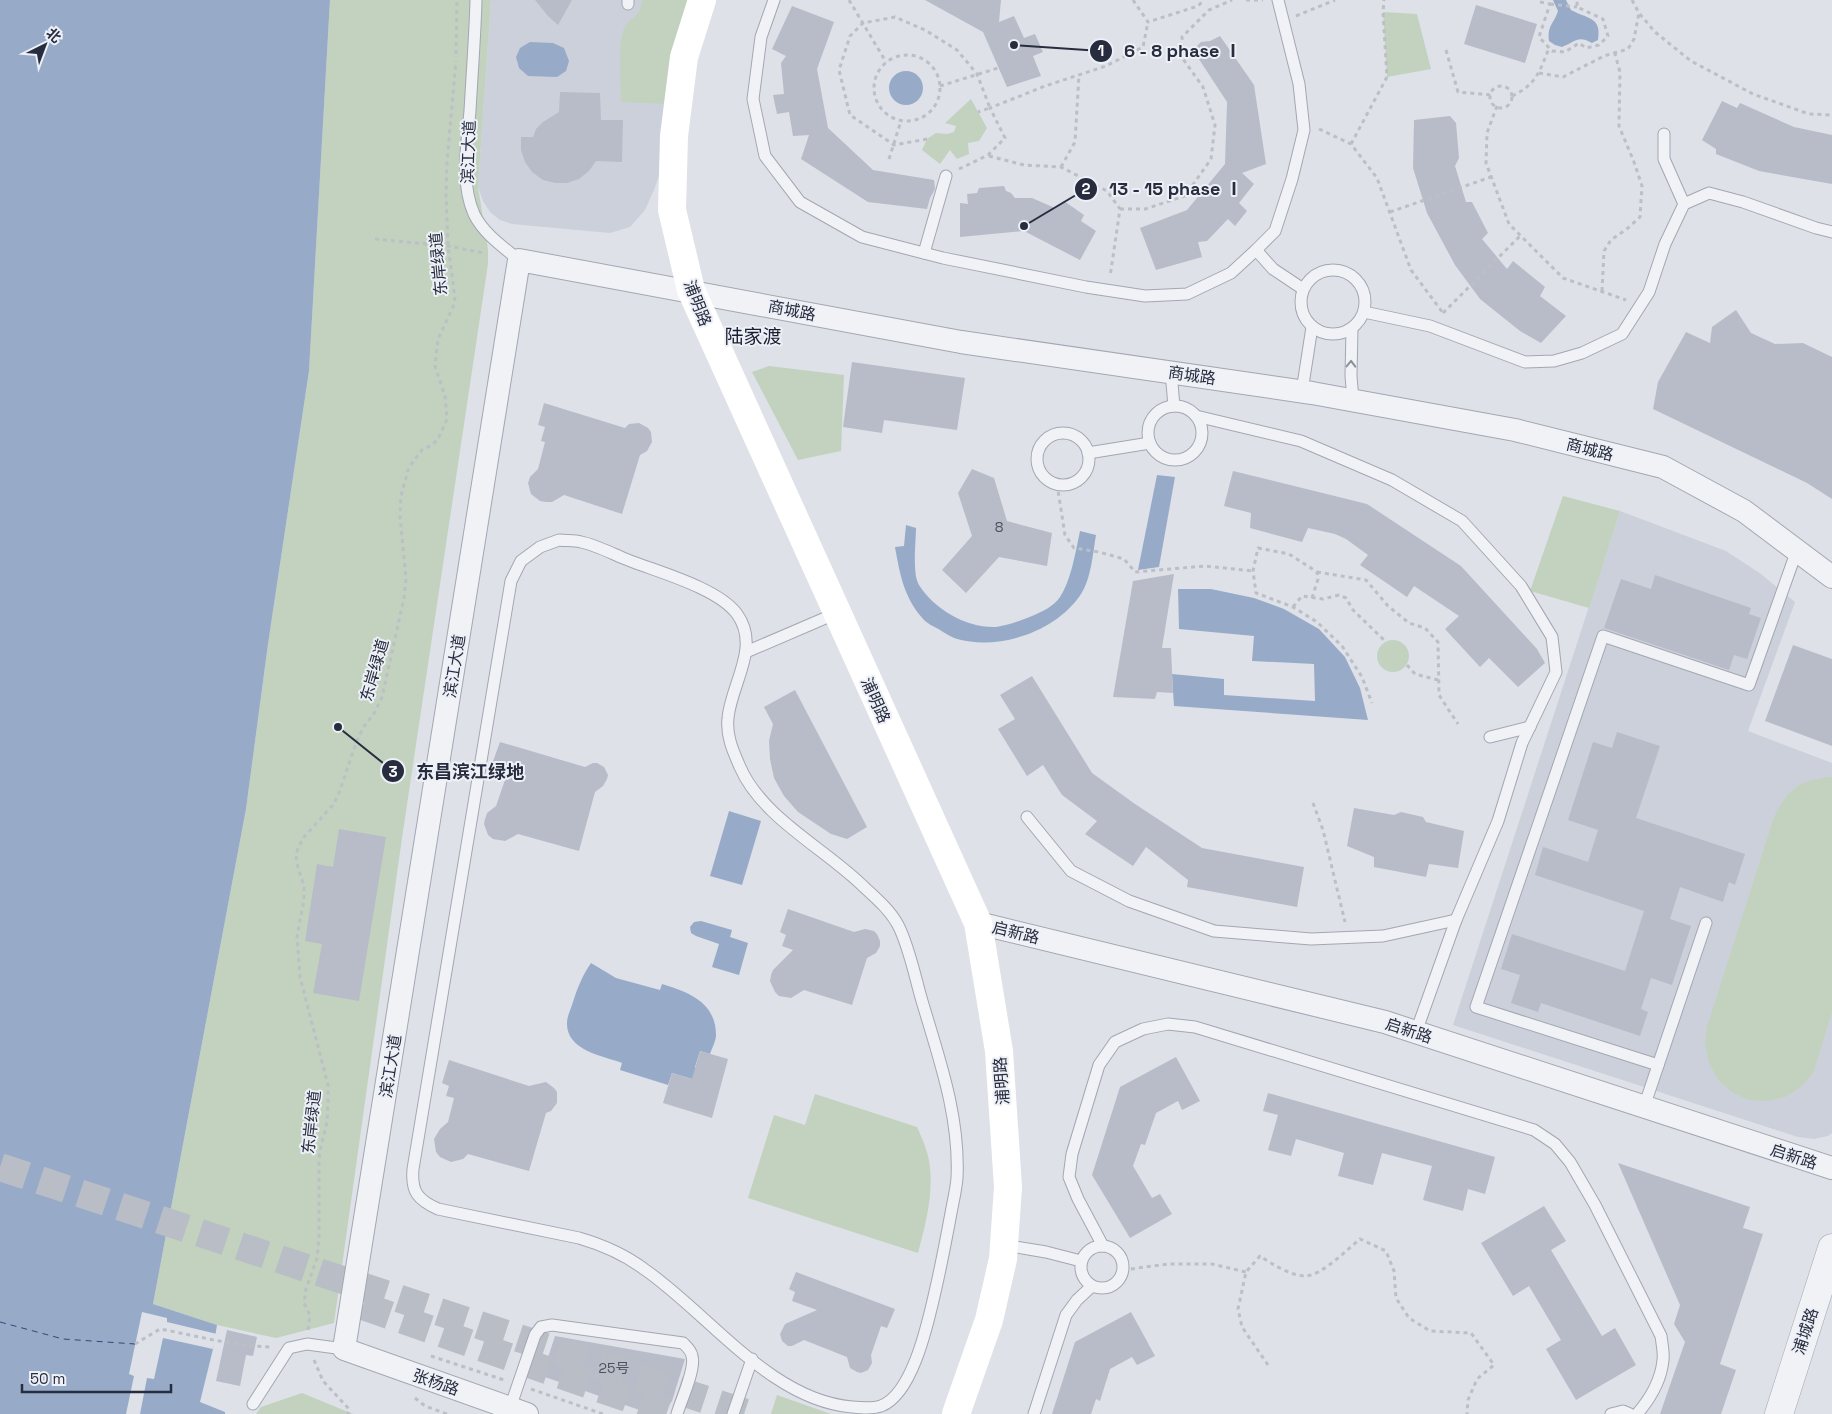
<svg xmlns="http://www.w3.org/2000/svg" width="1832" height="1414" font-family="'Space Grotesk','Noto Sans SC',sans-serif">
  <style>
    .built { fill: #ccd0da }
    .green { fill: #c2d2bf }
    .water { fill: #97abc9 }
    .pier { fill: #dee1e8 }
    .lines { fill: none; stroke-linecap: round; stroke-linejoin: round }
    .ferry { stroke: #304874; stroke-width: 1; stroke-dasharray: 6 5; stroke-linecap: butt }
    .building { fill: #b8bcc8 }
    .secondary-tunnel { stroke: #b9bdc6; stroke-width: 28; stroke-dasharray: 28 14; stroke-linecap: butt }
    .service-casing { stroke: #a3a7b2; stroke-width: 13 }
    .minor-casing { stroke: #a3a7b2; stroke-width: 24 }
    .tertiary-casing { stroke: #a3a7b2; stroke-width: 29 }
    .path { stroke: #bcbfc6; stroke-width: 3; stroke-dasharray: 4 4; stroke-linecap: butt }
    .service { stroke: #f1f2f6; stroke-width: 11 }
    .minor { stroke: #f1f2f6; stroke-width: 22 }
    .tertiary { stroke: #f1f2f6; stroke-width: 28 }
    .secondary { stroke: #fff; stroke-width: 28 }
    .oneway { stroke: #8c909a }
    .labels { text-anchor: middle; stroke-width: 4; stroke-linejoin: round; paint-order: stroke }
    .number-label { font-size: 14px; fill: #4b5161 }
    .street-label { font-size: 16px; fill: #272d3f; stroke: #edf0f6 }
    .quarter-label { font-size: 19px; fill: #191e30; stroke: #edf0f6 }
    .leader { fill: none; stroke: #272d3f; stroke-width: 2 }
    .callout-dot { fill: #272d3f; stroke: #edf0f6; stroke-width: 2 }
    .mark-label { font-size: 15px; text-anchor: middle; font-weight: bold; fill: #fff }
    .callout-label { font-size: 18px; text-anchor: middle; font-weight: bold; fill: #272d3f; stroke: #edf0f6; stroke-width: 4; stroke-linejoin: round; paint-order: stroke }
  </style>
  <rect width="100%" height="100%" fill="#dee1e8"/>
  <g class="built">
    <path d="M491 0H692L662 167 654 190 645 210 630 227 610 233 512 224 500 220 490 212 483 201 478 187Z"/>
    <path d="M1620 511 1726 551 1761 574 1795 602 1748 731 1832 763V1133L1828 1136 1814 1139 1798 1137 1453 1025Z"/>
  </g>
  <g class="green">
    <path d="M330 0H491L478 187 488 249V264L402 838 334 1323 276 1338 217 1325 153 1304 246 809 268 644 309 371Z"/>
    <path d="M642 0H692L669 104 621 102C621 87 618 44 623 32 628 17 641 18 642 0Z"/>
    <path d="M1383 12 1417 14 1431 69 1387 77Z"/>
    <path d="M971 99 987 128 979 141 968 143 969 154 957 159 950 150 940 164 922 150 927 139 936 133 947 134 954 132 956 126 945 123Z"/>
    <path d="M769 366 844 375 841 451 798 460 752 372Z"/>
    <path d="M1563 496 1620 511 1589 608 1530 591Z"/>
    <circle cx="1393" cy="656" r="16"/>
    <path d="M1832 777V1012L1813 1073 1801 1087 1785 1097 1767 1101 1749 1100 1732 1092 1718 1080 1709 1063 1705 1045 1707 1027 1774 817C1788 788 1800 780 1832 777Z"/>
    <path d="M815 1094 917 1127C923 1140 929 1154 930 1168 933 1197 925 1226 918 1253L748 1198 774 1115 805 1125Z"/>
    <path d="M302 1393 353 1414H256L261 1407Z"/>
    <path d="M777 1395 831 1414H771Z"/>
  </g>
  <g class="water">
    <path d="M0 0H330L309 371 268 644 246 809 153 1304 217 1325 213 1349 200 1402 225 1412V1414H0Z"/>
    <path d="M1553 0H1566L1571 10C1588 19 1602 17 1598 40L1592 43C1577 35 1576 42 1562 47L1555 45 1549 41C1547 25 1554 24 1558 11Z"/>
    <path d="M530 42 553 43 564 48 569 61 566 71 557 77 528 76 519 68 516 57 520 48Z"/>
    <circle cx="906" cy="88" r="17"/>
    <path d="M1157 475 1175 477 1159 567 1138 570Z"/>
    <path d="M906 525 916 528C916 541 912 574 919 585 934 609 966 628 996 627 1007 626 1022 620 1032 616 1043 611 1053 607 1060 597 1071 581 1076 550 1080 531L1096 535C1093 553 1091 579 1081 594 1057 631 1000 651 957 639 951 637 945 633 940 630 935 627 928 624 924 620 904 598 900 575 895 547L904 546Z"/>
    <path d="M1178 589H1211L1254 598 1284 609 1319 629 1345 657 1360 688 1368 720 1174 706 1172 674 1224 679V695L1315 701 1314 664 1252 661 1254 636 1179 629Z"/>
    <path d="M729 811 761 821 742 885 710 876Z"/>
    <path d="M701 921 732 930 730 937 748 943 739 975 712 967 719 944 696 936 691 933 690 927 694 922Z"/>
    <path d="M591 963 616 978 660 990 662 984C688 992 716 1002 716 1035 716 1041 712 1048 710 1054L700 1051 695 1067 702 1082 672 1073 668 1085 620 1070 622 1063C602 1056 566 1050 567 1023 567 1017 570 1011 572 1005 577 989 582 976 591 963Z"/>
  </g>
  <path class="pier" d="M142 1312 167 1318V1322L217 1334 213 1349 163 1338 154 1379 147 1378 140 1414H126L134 1376 129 1374Z"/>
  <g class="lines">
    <path class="ferry" d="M0 1322 63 1339 135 1344"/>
  </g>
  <g class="building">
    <path d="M535 0H572L558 25 548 16Z"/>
    <path d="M925 0H1001L999 22 1014 16 1024 38 1035 34 1043 52 1033 56 1041 76 1007 87 983 32Z"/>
    <path d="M1476 5 1537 24 1525 63 1464 44Z"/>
    <path d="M792 6 834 22 817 69 828 128 873 170 934 180 935 189 930 198 927 209 868 202 801 159 809 135 793 136 789 112 777 114 773 95 784 94 781 63 786 56 772 49Z"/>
    <path d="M1220 36 1254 85 1266 164 1242 173 1254 184 1239 203 1247 211 1235 226 1228 219 1207 241 1198 242 1202 257 1156 270 1140 228 1187 210 1225 164 1227 102 1193 50 1201 42 1210 41Z"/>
    <path d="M560 92 600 93 601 120H623L622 162 596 161 589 171 579 179 567 183H555L543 180 532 172 525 162 521 150V137H533L536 129 543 122 559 112Z"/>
    <path d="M1722 101 1737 108 1740 103 1794 127 1832 135V184L1759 171 1716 154V149L1702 140Z"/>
    <path d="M1450 116 1456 123 1459 158 1455 166 1466 202H1472L1488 233 1482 239 1507 269 1513 261 1545 287 1540 296 1566 316 1541 343 1520 331 1480 299 1455 265 1427 213 1413 168 1414 120Z"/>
    <path d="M1004 186 1006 191 1011 193 1015 198H1032L1055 208 1064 201 1084 215 1081 221 1096 231 1080 260 1024 231 960 237V203L968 204 967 194 977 193 979 188Z"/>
    <path d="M1736 310 1751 333 1775 344 1803 343 1832 357V499L1807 483 1653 409 1658 382 1686 332 1710 343 1712 327Z"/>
    <path d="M852 362 965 378 957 430 884 420 882 433 843 427Z"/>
    <path d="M544 403 625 428 629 424 639 423 648 428 651 432 652 442 647 451 640 455 622 514 564 495 552 502H546L540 501 531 494 528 483 530 477 538 469 545 442 541 441 545 427 538 425Z"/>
    <path d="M972 469 994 478 1007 521 1052 533 1047 566 999 557 966 593 942 570 972 536 958 493Z"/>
    <path d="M1233 471 1367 504 1461 566 1537 649 1545 663 1518 687 1489 658 1480 667 1445 629 1459 616 1414 586 1407 597 1360 565 1368 555 1346 539 1335 534 1308 528 1302 542 1250 528 1251 513 1224 506Z"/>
    <path d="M1174 574 1162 648H1171L1173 693 1157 692 1155 699 1113 697 1133 581Z"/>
    <path d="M1655 575 1751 608 1749 614 1761 618 1747 659 1734 655 1729 670 1604 628 1621 579 1651 589Z"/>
    <path d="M1793 645 1832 659V746L1765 721Z"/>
    <path d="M1032 676 1092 773 1135 804 1202 848 1304 867 1297 907 1187 887 1188 880 1146 847 1133 866 1085 834 1097 821 1062 795 1043 765 1027 776 998 729 1015 719 1000 695Z"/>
    <path d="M795 690 867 827 847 839 831 834 798 812 784 796 774 778 770 759 769 741 773 724 764 707Z"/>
    <path d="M1617 732 1660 746 1636 818 1745 854 1735 885 1729 882 1723 902 1680 887 1670 919 1691 926 1672 985 1651 978 1641 1009 1648 1012 1640 1036 1541 1003 1538 1012 1511 1003 1520 975 1501 969 1512 934 1625 971 1644 911 1535 875 1543 847 1588 862 1598 830 1568 820 1593 742 1612 748Z"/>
    <path d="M500 742 585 767 593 763H597L604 767 608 775 607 779 603 786 595 792 579 851 518 834 505 841 493 839 488 835 484 824 485 819 487 813 496 806 505 780 497 777 500 767 492 764Z"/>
    <path d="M1354 808 1394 815 1401 812 1423 817 1426 822 1464 831 1458 868 1429 864 1426 877 1374 867V857L1347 846Z"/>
    <path d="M339 829 386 837 359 1001 313 993 322 944 305 941 317 864 333 867Z"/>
    <path d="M788 909 854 932 865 929 874 931 877 934 880 941V946L876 953 867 958 852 1005 804 990 791 998 779 996 775 992 770 981 771 975 773 970 793 950 782 946 786 935 780 932Z"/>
    <path d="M700 1051 728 1059 712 1118 663 1103 672 1073 692 1079Z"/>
    <path d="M1176 1057 1200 1101 1182 1110 1178 1101 1156 1113 1145 1145 1141 1144 1133 1166 1152 1198 1160 1194 1172 1214 1130 1238 1092 1175 1120 1087Z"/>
    <path d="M449 1060 529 1086 546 1082 554 1088 557 1092V1103L551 1111 546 1113 529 1171 468 1154 463 1159 451 1162 440 1157 436 1152 434 1139 440 1129 448 1122 454 1098 446 1096 449 1086 442 1083Z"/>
    <path d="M1268 1093 1495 1157 1485 1194 1468 1189 1463 1211 1423 1200 1432 1166 1382 1153 1373 1185 1338 1176 1344 1153 1296 1139 1291 1156 1268 1150 1278 1115 1263 1111Z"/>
    <path d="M1618 1163 1750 1207 1743 1228 1763 1234 1720 1364 1736 1370 1721 1414H1660L1685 1342 1674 1324 1680 1305Z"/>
    <path d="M1544 1206 1566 1241 1551 1250 1602 1336 1615 1328 1636 1365 1576 1400 1546 1349 1561 1340 1529 1286 1513 1296 1481 1243Z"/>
    <path d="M796 1272 895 1309 887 1328 881 1326 871 1355 872 1363 868 1370 861 1373 857 1372 850 1368 847 1357 804 1340 792 1346H788L782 1341 780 1334 785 1324 817 1310 792 1301 795 1292 789 1289Z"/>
    <path d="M1131 1312 1155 1356 1137 1365 1132 1357 1110 1369 1100 1401 1096 1399 1091 1414H1052L1075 1342Z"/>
    <path d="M227 1330 257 1337 253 1356 246 1355 240 1386 216 1381Z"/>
    <path d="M555 1336 685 1359 672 1401 667 1408 662 1411 648 1413 542 1376Z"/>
  </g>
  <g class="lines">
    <g class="secondary-tunnel">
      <path d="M0 1167 749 1414"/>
      <path d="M363 1306 673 1414"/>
    </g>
    <g class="service-casing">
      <g id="service">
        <path d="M476 0C475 37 472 74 470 111 467 144 460 182 474 214 483 233 503 247 519 260"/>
        <path d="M774 0 761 37 753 99 765 156 800 202 862 237 943 258 1086 287 1145 296 1187 294 1231 273 1256 250 1273 269 1303 289"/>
        <path d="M628 4V0"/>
        <path d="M1664 134V159L1684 204"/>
        <path d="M1256 250 1275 231 1292 179 1304 130 1299 84 1278 0"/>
        <path d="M924 253 946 176"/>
        <circle cx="1333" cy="302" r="32"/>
        <path d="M1364 312 1430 326 1525 362 1554 361 1582 353 1622 334 1649 292 1665 244 1684 204 1709 193 1743 202 1816 228 1832 232"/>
        <path d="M1352 328 1351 376 1353 400"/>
        <path d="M1171 372 1174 406"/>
        <path d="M1302 391 1312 327"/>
        <circle cx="1175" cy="433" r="27"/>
        <path d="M1196 416 1301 441 1392 480 1462 521 1521 586 1552 637 1556 672 1522 743 1498 821 1456 920 1416 1032"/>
        <circle cx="1063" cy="459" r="26"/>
        <path d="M1088 453 1150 443"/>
        <path d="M559 540C566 541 574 540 581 542 596 545 613 554 628 560 658 572 718 588 737 614 761 647 731 684 728 718 726 736 733 751 740 767 762 818 826 849 864 887 876 898 890 910 898 925 909 946 915 977 922 1001 939 1058 960 1117 957 1178 956 1190 953 1202 951 1213 946 1240 941 1266 935 1292 928 1322 913 1394 881 1406 871 1409 862 1408 852 1407 770 1400 708 1313 644 1269 624 1254 603 1245 579 1238L438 1209C418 1200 411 1192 413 1169L511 581 521 561 540 547Z"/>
        <path d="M746 652 837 613"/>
        <path d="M1490 737 1530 727"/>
        <path d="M1027 817 1071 871 1129 901 1214 931 1311 939 1383 936 1456 920"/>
        <path d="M1658 1065 1476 1007 1603 636 1749 685 1797 550"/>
        <path d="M1644 1107 1706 923"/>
        <path d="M1004 1245 1046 1252 1081 1261"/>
        <circle cx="1102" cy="1267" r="21"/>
        <path d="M1103 1246 1078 1199 1069 1177 1072 1154 1099 1065 1115 1042 1143 1029 1168 1024 1195 1027 1534 1130 1555 1144 1570 1162 1595 1205 1661 1336C1662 1344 1664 1353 1663 1360 1661 1381 1650 1399 1637 1414"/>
        <path d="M253 1404 289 1348 307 1344 344 1349"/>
        <path d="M510 1408 535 1335 541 1327 552 1325 683 1343C687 1347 691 1350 692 1356 696 1369 681 1400 677 1414"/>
        <path d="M733 1414 752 1359"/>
        <path d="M1034 1414 1066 1315 1077 1300 1092 1286"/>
        <path d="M1611 1414 1623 1411 1630 1414"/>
      </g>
    </g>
    <g class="minor-casing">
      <g id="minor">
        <path d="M978 923 1385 1022 1832 1168"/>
        <path d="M527 1414 344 1349 519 260 961 342 1312 393 1515 430 1663 467 1744 511 1832 577"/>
      </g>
    </g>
    <g class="tertiary-casing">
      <path id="tertiary" d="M1779 1414 1832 1248"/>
    </g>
    <g class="path">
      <path d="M849 0 886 62"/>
      <path d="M1133 0 1148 22 1198 6 1204 0"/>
      <path d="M1246 0H1263"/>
      <path d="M1632 0 1639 13 1655 32 1691 61 1753 94 1809 114 1832 115"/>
      <path d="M1540 2 1550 4 1539 37 1552 51 1565 52 1579 43 1586 48 1599 45 1608 36 1603 19 1577 7V0"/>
      <path d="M1550 4 1577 7"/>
      <path d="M1296 16 1335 0"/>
      <path d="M1446 50 1458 92 1491 95"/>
      <path d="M456 54 457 0"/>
      <circle cx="907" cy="88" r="33"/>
      <path d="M1539 73 1563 77 1604 56 1628 49 1634 39 1639 13"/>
      <path d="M940 86 998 68"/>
      <circle cx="1501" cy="97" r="11"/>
      <path d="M1512 96C1536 85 1540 71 1549 48"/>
      <path d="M1497 106 1487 133 1486 163 1509 224 1563 278 1626 300"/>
      <path d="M1319 129 1351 144 1377 178 1411 270 1443 313 1442 314"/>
      <path d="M927 139 894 145 850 115 839 70 850 36 863 23 895 17 925 30 957 50 977 74 990 108 978 112"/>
      <path d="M1351 144 1387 77 1383 12 1384 0"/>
      <path d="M989 156 1024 165 1061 167 1107 191 1120 209 1110 277"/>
      <path d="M889 159 901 121"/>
      <path d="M1061 167 1075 142 1079 75"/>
      <path d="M959 169 988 155 1005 138 990 108 1045 86 1106 66 1143 47 1148 22"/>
      <path d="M1120 209H1145L1185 196 1211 159 1215 125 1203 87 1183 59 1182 37 1209 10 1232 0"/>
      <path d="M1390 212 1491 177"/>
      <path d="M375 239 448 246 484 253"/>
      <path d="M1602 291 1604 251 1611 240 1628 228 1640 217 1642 186 1634 162 1619 126 1620 72 1615 54"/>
      <path d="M1443 313 1521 235"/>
      <path d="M1057 484 1065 535 1074 548 1099 552 1124 559 1135 572 1205 566 1253 571"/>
      <path d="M1317 572 1366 580 1388 606 1409 623 1425 628 1438 642 1439 695 1458 724"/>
      <path d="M1312 598 1318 579 1317 572 1289 554 1258 548 1253 571 1256 593 1293 607 1317 622 1342 646 1362 677 1372 703"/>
      <path d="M1293 607 1302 596 1323 599 1339 595 1346 598 1353 610 1385 641"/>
      <path d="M1407 665 1415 674 1438 680"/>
      <path d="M1313 803 1323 830 1345 922"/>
      <path d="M1123 1270 1168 1264H1212L1246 1272"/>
      <path d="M308 1330 310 1315 304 1303 306 1289 317 1258 319 1238V1162L320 1151 327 1122 328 1102V1085L300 977 297 936 304 900V886L296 861 297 851 303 838 332 806 338 796 356 743 363 728 375 712 382 697 404 598 406 579 400 516 401 496 409 467 422 450 432 445 438 439 447 419 445 396 435 366 438 339 453 307 455 298 448 246 446 194 447 162 456 61"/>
      <path d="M135 1344 160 1329C197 1336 234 1346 271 1347"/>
      <path d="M431 1356 504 1380"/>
      <path d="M314 1360 323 1381 349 1409 348 1414"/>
      <path d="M1268 1365 1242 1327 1238 1309 1246 1272 1260 1256C1272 1264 1291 1276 1306 1276 1322 1275 1348 1249 1360 1239L1386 1251 1394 1271 1396 1298 1409 1318 1430 1331 1471 1333 1494 1365 1477 1379 1468 1400 1467 1414"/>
      <path d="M531 1389 603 1414"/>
      <path d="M415 1398 425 1406 447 1414"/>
    </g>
    <use href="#service" class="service"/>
    <use href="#minor" class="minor"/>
    <use href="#tertiary" class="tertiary"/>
    <path class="secondary" d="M702 0 684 57 674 136 672 210 691 290 978 923 999 1051 1008 1187 1003 1259 989 1320 956 1414"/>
  </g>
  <defs><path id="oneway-chevron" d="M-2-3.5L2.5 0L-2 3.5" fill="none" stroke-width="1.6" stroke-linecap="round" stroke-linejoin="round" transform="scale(1.25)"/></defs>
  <use class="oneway" href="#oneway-chevron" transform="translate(1351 364) rotate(-89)"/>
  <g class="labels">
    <g class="number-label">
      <text x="999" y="532">8</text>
      <text x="614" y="1373">25号</text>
    </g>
    <g class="street-label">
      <text transform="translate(468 152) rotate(-88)" y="6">滨江大道</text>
      <text transform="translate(438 264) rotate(-95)" y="6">东岸绿道</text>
      <text transform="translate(698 303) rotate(69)" y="6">浦明路</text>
      <text transform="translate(792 310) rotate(11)" y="6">商城路</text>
      <text transform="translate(1192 375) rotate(8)" y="6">商城路</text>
      <text transform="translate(1590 449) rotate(14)" y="6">商城路</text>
      <text transform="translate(454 666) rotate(-81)" y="6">滨江大道</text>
      <text transform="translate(374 670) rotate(-74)" y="6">东岸绿道</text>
      <text transform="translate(876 700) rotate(66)" y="6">浦明路</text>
      <text transform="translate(1016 932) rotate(14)" y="6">启新路</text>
      <text transform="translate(1409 1030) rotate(18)" y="6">启新路</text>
      <text transform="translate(390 1066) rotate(-81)" y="6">滨江大道</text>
      <text transform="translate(1001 1081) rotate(-94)" y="6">浦明路</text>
      <text transform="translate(311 1122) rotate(-84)" y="6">东岸绿道</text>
      <text transform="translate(1794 1156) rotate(18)" y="6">启新路</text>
      <text transform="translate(1805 1331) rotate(-72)" y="6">浦城路</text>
      <text transform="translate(436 1382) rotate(19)" y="6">张杨路</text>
    </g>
    <g class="quarter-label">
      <text x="753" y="343">陆家渡</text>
    </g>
  </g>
  <path class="leader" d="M1014 45L1101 51M1024 226L1086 189M338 727L393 771"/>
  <g class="callout-dot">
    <circle cx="1014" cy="45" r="5"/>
    <circle cx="1024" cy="226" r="5"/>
    <circle cx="338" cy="727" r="5"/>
    <circle cx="1101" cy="51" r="12"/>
    <circle cx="1086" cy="189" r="12"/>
    <circle cx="393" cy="771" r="12"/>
  </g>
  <g class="mark-label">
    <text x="1101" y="56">1</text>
    <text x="1086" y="194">2</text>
    <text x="393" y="777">3</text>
  </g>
  <g class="callout-label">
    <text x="1183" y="57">6 - 8 phase Ⅰ</text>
    <text x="1176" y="195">13 - 15 phase Ⅰ</text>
    <text x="470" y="778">东昌滨江绿地</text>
  </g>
  <g transform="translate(45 45) rotate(42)" stroke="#edf0f6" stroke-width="4" paint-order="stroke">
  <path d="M0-4L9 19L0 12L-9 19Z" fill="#272d3f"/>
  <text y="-8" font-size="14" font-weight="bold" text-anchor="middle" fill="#272d3f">北</text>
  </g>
  <path d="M22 1384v8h149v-8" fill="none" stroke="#272d3f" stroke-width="2.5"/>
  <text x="30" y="1384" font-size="15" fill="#272d3f" stroke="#edf0f6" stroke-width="4" paint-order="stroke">50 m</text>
</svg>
